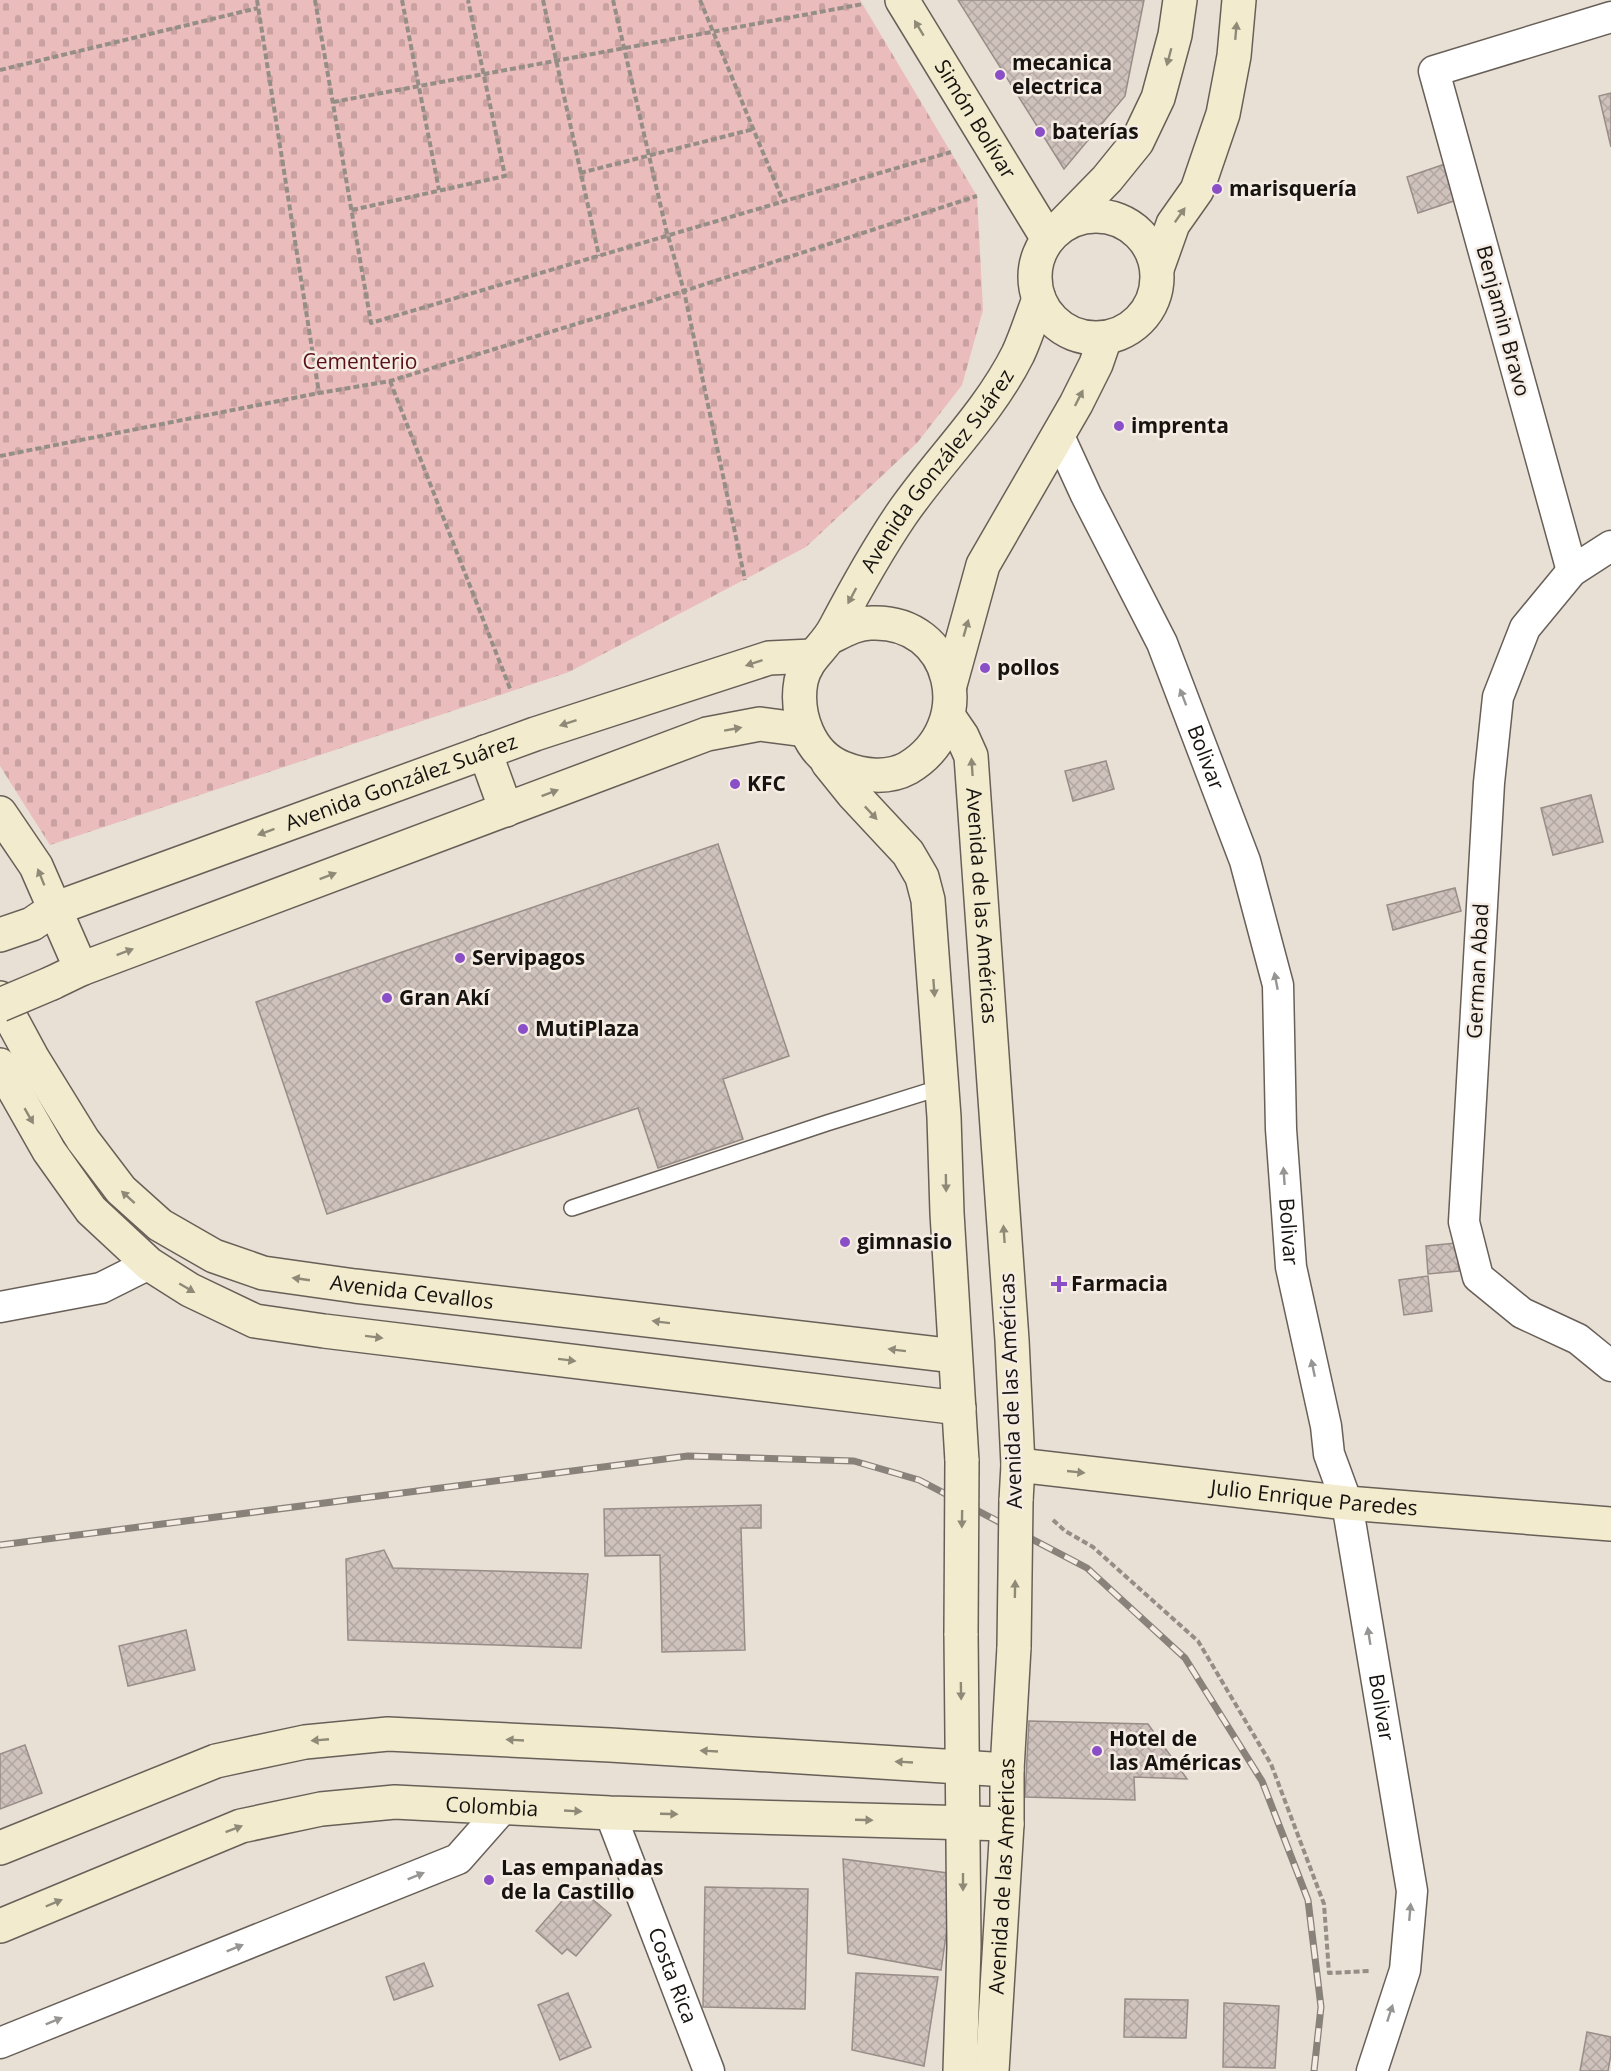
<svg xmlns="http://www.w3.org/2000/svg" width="1611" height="2071" font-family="'Open Sans',sans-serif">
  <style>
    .cemetery { fill: url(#cemetery-stones) }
    .building { fill: url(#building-cross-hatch); stroke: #998d88; stroke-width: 1.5 }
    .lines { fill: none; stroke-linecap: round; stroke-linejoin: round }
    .lane-casing { stroke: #686058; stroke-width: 18 }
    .street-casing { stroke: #686058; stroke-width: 33 }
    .secondary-casing { stroke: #686058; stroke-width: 36 }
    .path { stroke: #958e87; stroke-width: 4; stroke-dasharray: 6 3; stroke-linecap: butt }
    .lane { stroke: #fff; stroke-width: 15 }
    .street { stroke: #fff; stroke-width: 30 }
    .secondary { stroke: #f2ebcd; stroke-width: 33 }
    .rail-casing { stroke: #88827b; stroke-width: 7 }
    .rail { stroke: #f5ece3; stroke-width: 4.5; stroke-dasharray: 14; stroke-linecap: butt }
    .secondary-bridge-casing { stroke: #686058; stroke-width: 36; stroke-linecap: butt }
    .secondary-bridge { stroke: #f2ebcd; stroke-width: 33 }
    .oneway { fill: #8f8a78 }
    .oneway2 { fill: #969593 }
    .poi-dot { fill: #8a4fc6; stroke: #f5ece3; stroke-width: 2 }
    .labels { text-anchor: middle; stroke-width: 5; stroke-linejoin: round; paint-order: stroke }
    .poi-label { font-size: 21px; font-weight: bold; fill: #161310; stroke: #f5ece3; text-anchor: start }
    .street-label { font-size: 21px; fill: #161310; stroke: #f5ece3 }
    .park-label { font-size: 21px; fill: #5b1019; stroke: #f5ece3 }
  </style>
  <defs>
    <pattern id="cemetery-stones" width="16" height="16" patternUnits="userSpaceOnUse" patternTransform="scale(1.5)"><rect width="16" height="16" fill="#eabcbb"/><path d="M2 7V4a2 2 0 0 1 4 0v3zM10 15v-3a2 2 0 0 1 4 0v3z" fill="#c8a1a0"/></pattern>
    <pattern id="building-cross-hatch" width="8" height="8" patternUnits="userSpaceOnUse" patternTransform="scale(1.5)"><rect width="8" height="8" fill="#cfc2bd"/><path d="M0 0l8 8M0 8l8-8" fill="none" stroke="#b1a6a1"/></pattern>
  </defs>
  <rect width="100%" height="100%" fill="#e8dfd5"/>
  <path class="cemetery" d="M0 0H860L977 196 983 310 962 385 917 443 806 547 569 672 50 845 0 766Z"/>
  <g class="building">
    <path d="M958 0H1144L1125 96 1064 169Z"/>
    <path d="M1611 93V147L1599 96Z"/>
    <path d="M1445 164 1457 200 1418 213 1407 177Z"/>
    <path d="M1106 761 1114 789 1073 801 1065 771Z"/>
    <path d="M1591 795 1603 842 1553 855 1541 808Z"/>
    <path d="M718 844 789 1056 723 1079 743 1139 658 1168 638 1108 327 1214 256 1002Z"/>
    <path d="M1455 888 1461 911 1393 930 1387 905Z"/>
    <path d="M1456 1243 1459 1271 1428 1274 1426 1246Z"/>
    <path d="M1428 1276 1432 1311 1404 1315 1399 1280Z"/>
    <path d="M761 1505V1528H741L745 1650 662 1652 660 1555 605 1556 604 1509Z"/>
    <path d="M384 1550 393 1568 588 1574 581 1648 348 1640 346 1559Z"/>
    <path d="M186 1630 195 1670 128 1686 119 1646Z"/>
    <path d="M1029 1721 1148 1724 1187 1779 1134 1777 1135 1800 1025 1797Z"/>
    <path d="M25 1745 42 1793 0 1809V1754Z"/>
    <path d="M843 1859 955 1874 941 1970 848 1953Z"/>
    <path d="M576 1885 611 1915 576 1956 567 1949 562 1954 536 1931Z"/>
    <path d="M705 1887 808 1889 805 2009 703 2007Z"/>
    <path d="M424 1963 433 1986 394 2000 386 1977Z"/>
    <path d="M856 1973 938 1977 924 2066 852 2050Z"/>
    <path d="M568 1993 591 2047 560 2060 538 2005Z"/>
    <path d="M1125 1999 1188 2000 1186 2038 1124 2037Z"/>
    <path d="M1224 2003 1279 2006 1275 2068 1223 2067Z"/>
    <path d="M1587 2032 1611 2037V2054L1608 2071H1580Z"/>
  </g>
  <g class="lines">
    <g class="lane-casing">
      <path id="lane" d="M572 1208 827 1123 942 1087"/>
    </g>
    <g class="street-casing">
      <g id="street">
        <path id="s1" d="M1058 434 1086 495 1162 643 1245 861 1278 985 1281 1129 1291 1267 1326 1426 1329 1454 1347 1503 1412 1891 1405 1970 1372 2071"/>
        <path d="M1611 546 1572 571 1525 628 1498 697 1489 783 1464 1222 1478 1277 1522 1313 1578 1339 1611 1366"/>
        <path d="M1572 571 1434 71 1611 17"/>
        <path d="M0 1307 101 1288 149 1264"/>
        <path id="s2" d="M610 1813 709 2071"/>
        <path d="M0 2043 458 1859 504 1807"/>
      </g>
    </g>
    <g class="secondary-casing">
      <g id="secondary">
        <path id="s3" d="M902 0 1048 239"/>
        <circle cx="1096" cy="277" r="61"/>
        <path d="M1062 225 1107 179 1137 142 1158 98 1175 35 1180 0"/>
        <path d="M1157 269 1173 224 1197 190 1223 114 1234 56 1239 0"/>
        <path id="s4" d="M829 638C843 631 856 623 871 623 955 619 979 726 908 768 888 779 863 776 843 768 809 755 795 714 801 681 807 656 824 649 835 628 855 590 876 552 901 515 938 461 988 414 1018 354 1026 337 1032 317 1039 299"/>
        <path d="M950 685 983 565 1076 404 1096 364 1105 338"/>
        <path id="s5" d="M949 717 962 736 971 756 1012 1340 1018 1465 1016 1501"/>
        <path d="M485 752 506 810"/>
        <path d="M828 763 853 794 908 853 922 877 928 900 944 1117 947 1213 962 1461"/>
        <path d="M0 813 36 866 81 969"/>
        <path id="s6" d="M0 935 32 924 54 909 535 734 769 658 812 656"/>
        <path d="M52 983 81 969 707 734 760 724 805 730"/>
        <path id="s7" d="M0 998 33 1059 83 1140 121 1190 160 1225 214 1256 263 1273 355 1286 955 1356"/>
        <path d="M0 1065 49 1151 91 1210 149 1264 190 1290 255 1321 324 1331 959 1408"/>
        <path id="s8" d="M1018 1465 1347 1503 1611 1524"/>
        <path d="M0 1848 216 1761 305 1742 388 1734 610 1745 1007 1770"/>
        <path id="s9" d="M0 1926 241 1826 321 1809 395 1802 610 1813 1007 1824"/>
        <path d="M960 2071 964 1946 961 1633"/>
        <path id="s10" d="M992 2071 1007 1824V1770L1014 1647"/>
      </g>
    </g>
    <g class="path">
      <path d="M257 0 319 393"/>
      <path d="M315 0 371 323 951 152"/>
      <path d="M402 0 439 190"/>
      <path d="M543 0 599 256"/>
      <path d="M613 0 666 229 684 291 745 580"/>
      <path d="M700 0 783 201"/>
      <path d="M0 70 258 8"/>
      <path d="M333 102 863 4"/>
      <path d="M580 173 754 129"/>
      <path d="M352 210 505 176 468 0"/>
      <path d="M390 381 511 691"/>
      <path d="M0 456 319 393 390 381 684 291 977 196"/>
      <path d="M1053 1520 1065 1531 1093 1547 1198 1641 1271 1764 1324 1904 1329 1973 1370 1971"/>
    </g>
    <use href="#lane" class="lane"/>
    <use href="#street" class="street"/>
    <use href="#secondary" class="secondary"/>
    <g class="rail-casing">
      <path id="rail" d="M0 1545 688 1456 854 1461 919 1480 1087 1568 1185 1658 1262 1781 1308 1900 1321 2007 1314 2071"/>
    </g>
    <use href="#rail" class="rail"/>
    <g class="secondary-bridge-casing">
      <g id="secondary-bridge">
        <path d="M0 1005 52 983"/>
        <path d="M961 1633 962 1461"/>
        <path d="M1014 1647 1016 1501"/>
      </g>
    </g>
    <use href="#secondary-bridge" class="secondary-bridge"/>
  </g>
  <defs><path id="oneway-solid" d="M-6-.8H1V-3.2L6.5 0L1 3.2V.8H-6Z" transform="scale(1.5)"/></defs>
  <g class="oneway">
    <use href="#oneway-solid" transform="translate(919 28) rotate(-121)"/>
    <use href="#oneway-solid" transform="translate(1236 31) rotate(-85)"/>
    <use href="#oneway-solid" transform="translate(1169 57) rotate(105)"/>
    <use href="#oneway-solid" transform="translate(1180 215) rotate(-55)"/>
    <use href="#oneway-solid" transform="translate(1079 398) rotate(-63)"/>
    <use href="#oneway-solid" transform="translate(852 596) rotate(118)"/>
    <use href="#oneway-solid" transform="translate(966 628) rotate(-74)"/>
    <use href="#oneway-solid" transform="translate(754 663) rotate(162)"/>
    <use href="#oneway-solid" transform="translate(568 723) rotate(162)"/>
    <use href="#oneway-solid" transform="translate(733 729) rotate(-10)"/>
    <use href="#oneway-solid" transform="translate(972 767) rotate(-94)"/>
    <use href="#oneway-solid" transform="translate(550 793) rotate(-21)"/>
    <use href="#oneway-solid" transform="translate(871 813) rotate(47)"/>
    <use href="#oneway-solid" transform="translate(266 832) rotate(160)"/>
    <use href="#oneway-solid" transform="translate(328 876) rotate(-21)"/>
    <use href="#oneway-solid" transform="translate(41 877) rotate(-112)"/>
    <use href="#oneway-solid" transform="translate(125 952) rotate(-21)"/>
    <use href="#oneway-solid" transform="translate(934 988) rotate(86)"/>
    <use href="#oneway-solid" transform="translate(29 1116) rotate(60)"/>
    <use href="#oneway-solid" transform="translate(946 1183) rotate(89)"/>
    <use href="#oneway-solid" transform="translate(128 1197) rotate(-138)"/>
    <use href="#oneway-solid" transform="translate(1004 1234) rotate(-94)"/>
    <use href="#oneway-solid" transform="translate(301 1279) rotate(-172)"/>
    <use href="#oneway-solid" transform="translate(187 1288) rotate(30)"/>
    <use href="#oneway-solid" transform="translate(661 1322) rotate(-173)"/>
    <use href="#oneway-solid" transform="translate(374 1337) rotate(7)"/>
    <use href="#oneway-solid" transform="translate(897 1350) rotate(-173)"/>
    <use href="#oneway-solid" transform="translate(567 1360) rotate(7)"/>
    <use href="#oneway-solid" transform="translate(1076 1472) rotate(6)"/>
    <use href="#oneway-solid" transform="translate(962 1519) rotate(91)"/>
    <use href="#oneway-solid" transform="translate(1015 1589) rotate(-89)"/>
    <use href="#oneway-solid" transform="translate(961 1691) rotate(89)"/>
    <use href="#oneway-solid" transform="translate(320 1740) rotate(175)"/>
    <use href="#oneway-solid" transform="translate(515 1740) rotate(-177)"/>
    <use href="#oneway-solid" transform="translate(709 1751) rotate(-177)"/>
    <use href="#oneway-solid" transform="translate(904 1762) rotate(-177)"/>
    <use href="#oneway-solid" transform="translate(573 1811) rotate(3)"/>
    <use href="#oneway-solid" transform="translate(669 1814) rotate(2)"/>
    <use href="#oneway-solid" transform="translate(864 1820) rotate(2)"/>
    <use href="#oneway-solid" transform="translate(234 1829) rotate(-21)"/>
    <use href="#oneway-solid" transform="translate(963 1882) rotate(90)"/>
    <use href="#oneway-solid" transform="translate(54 1903) rotate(-23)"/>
  </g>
  <g class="oneway2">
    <use href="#oneway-solid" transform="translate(1183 697) rotate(-111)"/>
    <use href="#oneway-solid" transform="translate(1276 981) rotate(-101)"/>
    <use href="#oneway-solid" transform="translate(1284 1176) rotate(-94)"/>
    <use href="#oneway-solid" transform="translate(1313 1368) rotate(-102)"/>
    <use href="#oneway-solid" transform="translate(1369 1636) rotate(-99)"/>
    <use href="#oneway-solid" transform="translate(416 1876) rotate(-22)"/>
    <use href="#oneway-solid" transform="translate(1410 1912) rotate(-85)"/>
    <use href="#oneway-solid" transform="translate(235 1948) rotate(-22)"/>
    <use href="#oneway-solid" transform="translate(1390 2013) rotate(-72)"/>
    <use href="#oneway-solid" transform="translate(54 2021) rotate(-22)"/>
  </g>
  <g class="poi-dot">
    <circle cx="1000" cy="75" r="6"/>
    <circle cx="1040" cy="132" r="6"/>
    <circle cx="1217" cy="189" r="6"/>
    <circle cx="1119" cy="426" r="6"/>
    <circle cx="985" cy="668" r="6"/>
    <circle cx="735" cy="784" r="6"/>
    <circle cx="460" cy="958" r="6"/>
    <circle cx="387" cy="998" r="6"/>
    <circle cx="523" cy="1029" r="6"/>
    <circle cx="845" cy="1242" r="6"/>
    <path d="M1056 1275h6v6h6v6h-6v6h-6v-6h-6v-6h6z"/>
    <circle cx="1097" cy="1751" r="6"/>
    <circle cx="489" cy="1880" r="6"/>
  </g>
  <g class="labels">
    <g class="poi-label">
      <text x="1012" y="70">mecanica<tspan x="1012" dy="24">electrica</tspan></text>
      <text x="1052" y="139">baterías</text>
      <text x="1229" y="196">marisquería</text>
      <text x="1131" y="433">imprenta</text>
      <text x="997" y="675">pollos</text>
      <text x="747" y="791">KFC</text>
      <text x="472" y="965">Servipagos</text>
      <text x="399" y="1005">Gran Akí</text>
      <text x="535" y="1036">MutiPlaza</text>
      <text x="857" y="1249">gimnasio</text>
      <text x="1071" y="1291">Farmacia</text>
      <text x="1109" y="1746">Hotel de<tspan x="1109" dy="24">las Américas</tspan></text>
      <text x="501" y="1875">Las empanadas<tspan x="501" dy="24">de la Castillo</tspan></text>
    </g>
    <g class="street-label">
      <text dy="7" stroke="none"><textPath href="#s3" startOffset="140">Simón Bolívar</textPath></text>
      <text transform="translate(1503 321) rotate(75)" y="7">Benjamin Bravo</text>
      <text dy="7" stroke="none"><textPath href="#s4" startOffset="676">Avenida González Suárez</textPath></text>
      <text dy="7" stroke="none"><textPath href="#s1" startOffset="356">Bolivar</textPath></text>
      <text dy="7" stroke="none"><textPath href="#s6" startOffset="430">Avenida González Suárez</textPath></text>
      <text dy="7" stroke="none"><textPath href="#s5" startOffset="195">Avenida de las Américas</textPath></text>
      <text transform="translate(1478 971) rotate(-87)" y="7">German Abad</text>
      <text dy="7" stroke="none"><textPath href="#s1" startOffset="842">Bolivar</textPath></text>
      <text dy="7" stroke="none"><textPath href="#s7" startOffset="544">Avenida Cevallos</textPath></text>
      <text transform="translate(1011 1391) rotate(-92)" y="7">Avenida de las Américas</text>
      <text dy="7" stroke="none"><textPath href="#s8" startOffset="298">Julio Enrique Paredes</textPath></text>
      <text dy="7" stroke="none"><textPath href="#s1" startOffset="1328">Bolivar</textPath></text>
      <text dy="7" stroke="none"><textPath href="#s9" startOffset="514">Colombia</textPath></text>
      <text dy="7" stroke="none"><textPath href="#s10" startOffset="195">Avenida de las Américas</textPath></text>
      <text dy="7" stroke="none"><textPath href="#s2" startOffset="174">Costa Rica</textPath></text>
    </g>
    <g class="park-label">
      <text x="360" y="369">Cementerio</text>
    </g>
  </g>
</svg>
